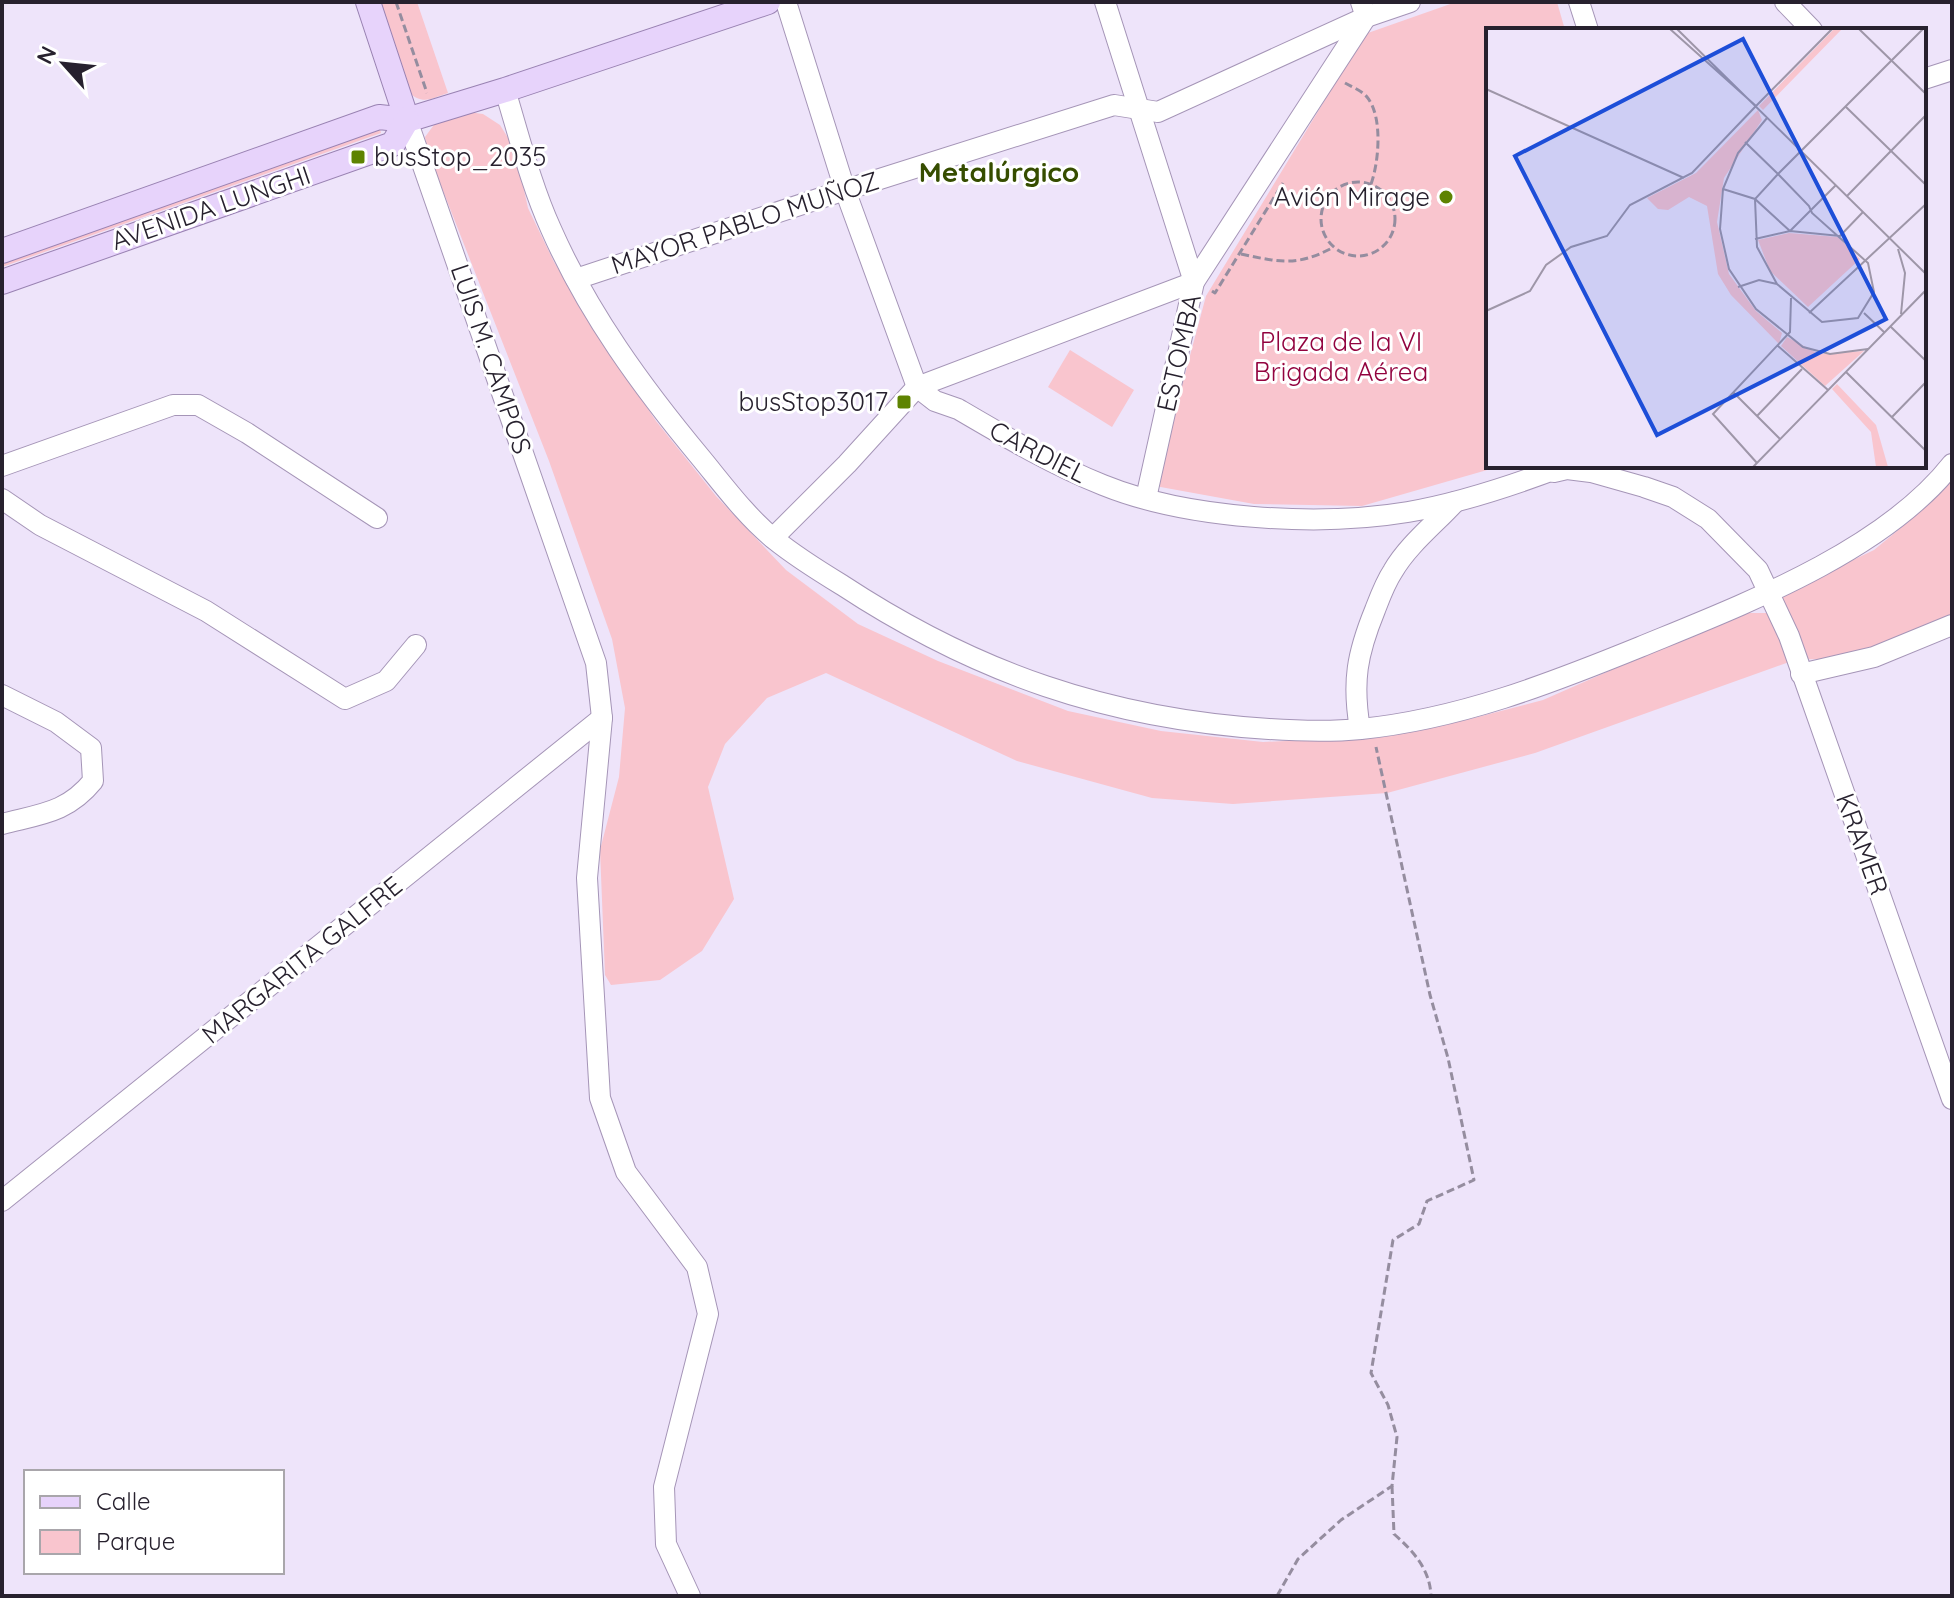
<svg xmlns="http://www.w3.org/2000/svg" width="1954" height="1598" font-family="Quicksand,sans-serif">
  <style>
    .green { fill: #f9c5ce }
    .lines { fill: none; stroke-linecap: round; stroke-linejoin: round }
    .minor-casing { stroke: #a595b7; stroke-width: 22 }
    .major-casing { stroke: #9982b2; stroke-width: 26 }
    .path { stroke: #958d9f; stroke-width: 3; stroke-dasharray: 8 4; stroke-linecap: butt }
    .minor { stroke: #fff; stroke-width: 20 }
    .major { stroke: #e7d3fb; stroke-width: 24 }
    .poi-dot { fill: #5e8301; stroke: #fff; stroke-width: 3 }
    .labels { text-anchor: middle; stroke-width: 6; stroke-linejoin: round; paint-order: stroke }
    .poi-label { font-size: 26px; fill: #27212e; stroke: #fff; text-anchor: end }
    .street-label { font-size: 26px; fill: #27212e; stroke: #fff }
    .park-label { font-size: 26px; fill: #92033f; stroke: #fff }
    .neighbourhood-label { font-size: 28px; font-weight: bold; fill: #364d00; stroke: #fff }
    .inset-road { fill: none; stroke: #9e96a8; stroke-width: 2 }
    .view { fill: #1d4ed8; fill-opacity: 0.15; stroke: #1d4ed8; stroke-width: 4 }
    .inset-edge { fill: none; stroke: #27212e; stroke-width: 4 }
  </style>
  <rect width="100%" height="100%" fill="#eee4fa"/>
  <g class="green">
    <path d="M378 2H417L448 93C430 99 423 105 408 92Z"/>
    <path d="M1456 2H1557L1565 30H1488V466H1501L1362 506 1254 504 1155 486 1206 296 1365 34Z"/>
    <path d="M468 112 483 114 500 125 515 149 528 208 554 262 594 328 656 421 716 496 786 570 858 624 938 661 1068 711 1161 731 1263 742 1367 737 1466 720 1543 700 1741 613H1771L1792 661 1535 753 1387 793 1233 804 1152 798 1017 761 826 673 767 698 725 744 708 787 734 899 702 951 660 980 611 985 605 975 600 850 619 777 625 708 612 639 549 461 427 150 425 137 436 122Z"/>
    <path d="M380 129 381 133 2 267V264Z"/>
    <path d="M1070 350 1134 390 1112 427 1048 387Z"/>
    <path d="M1952 478V615C1909 633 1854 662 1806 659L1778 599 1784 593 1874 550 1914 517Z"/>
  </g>
  <g class="lines">
    <g class="minor-casing">
      <g id="minor">
        <path d="M786 2 845 190 917 387 935 401 958 409C1004 436 1053 465 1103 485 1187 519 1318 527 1408 512 1461 503 1514 485 1564 466"/>
        <path d="M1105 2 1194 282"/>
        <path d="M1579 2 1588 30"/>
        <path d="M1785 2 1812 30"/>
        <path d="M1924 79 1952 70"/>
        <path d="M505 90C519 136 531 185 551 229 588 313 642 387 701 458 724 486 746 516 774 539 795 556 819 571 842 585 976 673 1109 719 1269 729 1299 731 1330 732 1361 729 1459 719 1549 684 1640 647 1742 605 1883 552 1952 464"/>
        <path d="M407 120 596 663 602 718 587 878 600 1098 626 1172 697 1267 708 1314 664 1487 666 1544 690 1596"/>
        <path d="M576 279 845 190 1114 105 1158 112 1366 17 1410 2"/>
        <path d="M2 466 173 405H198L247 433 377 518"/>
        <path d="M1554 472 1567 469 1591 472 1644 487 1673 497 1708 519 1758 570 1789 636 1952 1099"/>
        <path d="M1146 498 1194 282 1366 17 1361 2"/>
        <path d="M2 499 40 525 206 611 345 699 386 681 416 645"/>
        <path d="M773 538 847 464 917 387 1194 282"/>
        <path d="M1801 674 1874 657 1952 625"/>
        <path d="M2 695 56 722 91 748 93 781C67 813 40 814 2 824"/>
        <path d="M1360 729C1352 682 1357 654 1375 610 1380 597 1385 583 1393 571 1408 545 1435 524 1455 502"/>
        <path d="M2 1201 602 718"/>
      </g>
    </g>
    <g class="major-casing">
      <g id="major">
        <path d="M368 2 407 120"/>
        <path d="M2 251 379 117 407 120 505 90 768 2"/>
        <path d="M2 282 393 144 407 120"/>
      </g>
    </g>
    <g class="path">
      <path d="M396 2 427 93"/>
      <path d="M1345 83C1352 87 1361 90 1367 97 1383 116 1379 162 1371 184"/>
      <circle cx="1358" cy="219" r="37"/>
      <path d="M1241 254C1279 262 1296 267 1332 248"/>
      <path d="M1212 291 1215 293 1283 183"/>
      <path d="M1392 1486 1394 1534C1413 1551 1430 1569 1431 1596"/>
      <path d="M1277 1596 1298 1559 1341 1520 1392 1486 1397 1437 1388 1405 1371 1373 1393 1240 1419 1224 1427 1201 1474 1180 1448 1058 1430 995 1376 747"/>
    </g>
    <use href="#minor" class="minor"/>
    <use href="#major" class="major"/>
  </g>
  <g class="poi-dot">
    <rect x="350" y="149" width="16" height="16" rx="4"/>
    <circle cx="1446" cy="197" r="8"/>
    <rect x="896" y="394" width="16" height="16" rx="4"/>
  </g>
  <g class="labels">
    <g class="poi-label">
      <text x="374" y="166" text-anchor="start">busStop_2035</text>
      <text x="1430" y="206">Avión Mirage</text>
      <text x="888" y="411">busStop3017</text>
    </g>
    <g class="street-label">
      <text transform="translate(211 208) rotate(-19)" y="9">AVENIDA LUNGHI</text>
      <text transform="translate(745 223) rotate(-18)" y="9">MAYOR PABLO MUÑOZ</text>
      <text transform="translate(1179 353) rotate(-77)" y="9">ESTOMBA</text>
      <text transform="translate(491 359) rotate(71)" y="9">LUIS M. CAMPOS</text>
      <text transform="translate(1038 452) rotate(27)" y="9">CARDIEL</text>
      <text transform="translate(1862 844) rotate(70)" y="9">KRAMER</text>
      <text transform="translate(302 960) rotate(-39)" y="9">MARGARITA GALFRE</text>
    </g>
    <g class="park-label">
      <text x="1341" y="351">Plaza de la VI<tspan x="1341" dy="30">Brigada Aérea</tspan></text>
    </g>
    <g class="neighbourhood-label">
      <text x="999" y="182">Metalúrgico</text>
    </g>
  </g>
  <g transform="translate(1486 28)">
    <rect width="440" height="440" fill="#eee4fa"/>
    <path d="M348 1H356L277 82 273 78ZM272 82 276 92 238 150 231 194 243 246 270 283 296 305 293 316 245 267 232 246 221 178 203 169 182 182 172 181 161 170 210 145ZM303 205 352 209 374 231 322 279 284 243 272 212ZM301 309 333 326 378 323 339 358 295 318ZM351 356 390 397 402 439H390L385 404 346 361Z" fill="#f9c5ce"/>
    <path class="inset-road" d="M184 1 270 78M191 1 440 246M373 1 440 66M0 61 198 150M270 78 346 1M360 79 440 157M281 90 252 125 237 161 234 201 243 241 270 281 317 319 344 326 382 321M259 114 292 146 323 178 326 185 382 235 388 264 372 290 336 294 291 256 271 219 269 171 292 146 437 1M237 161 269 171 304 203M361 168 440 87M304 203 350 157M269 211 304 203 354 208 377 184M412 221 419 245 415 286M252 259 273 252 291 256M0 283 44 263 60 237 85 219 121 208 144 177 206 145 269 79M323 285 440 176M378 285 399 305M405 299 440 333M292 318 342 362M360 344 440 423M248 365 294 411M271 388 316 341M406 389 440 354M271 435 227 386 304 304 305 270M267 439 440 262"/>
    <path class="view" d="M257 11 400 291 171 407 29 128Z"/>
    <rect width="440" height="440" class="inset-edge"/>
  </g>
  <rect width="1954" height="1598" fill="none" stroke="#27212e" stroke-width="8"/>
  <rect x="24" y="1470" width="260" height="104" fill="#ffffff" stroke="#a9a6ab" stroke-width="2"/>
  <rect x="40" y="1496" width="40" height="12" fill="#e7d3fb" stroke="#a9a6ab" stroke-width="2"/>
  <text x="96" y="1510" font-size="24" fill="#27212e">Calle</text>
  <rect x="40" y="1530" width="40" height="24" fill="#f9c5ce" stroke="#a9a6ab" stroke-width="2"/>
  <text x="96" y="1550" font-size="24" fill="#27212e">Parque</text>
  <g transform="translate(64 64) rotate(297)" stroke="#ffffff" stroke-width="6" paint-order="stroke">
  <path d="M0-6L14 30L0 20L-14 30Z" fill="#27212e"/>
  <text y="-12" font-size="22" font-weight="bold" text-anchor="middle" fill="#27212e">N</text>
  </g>
</svg>
